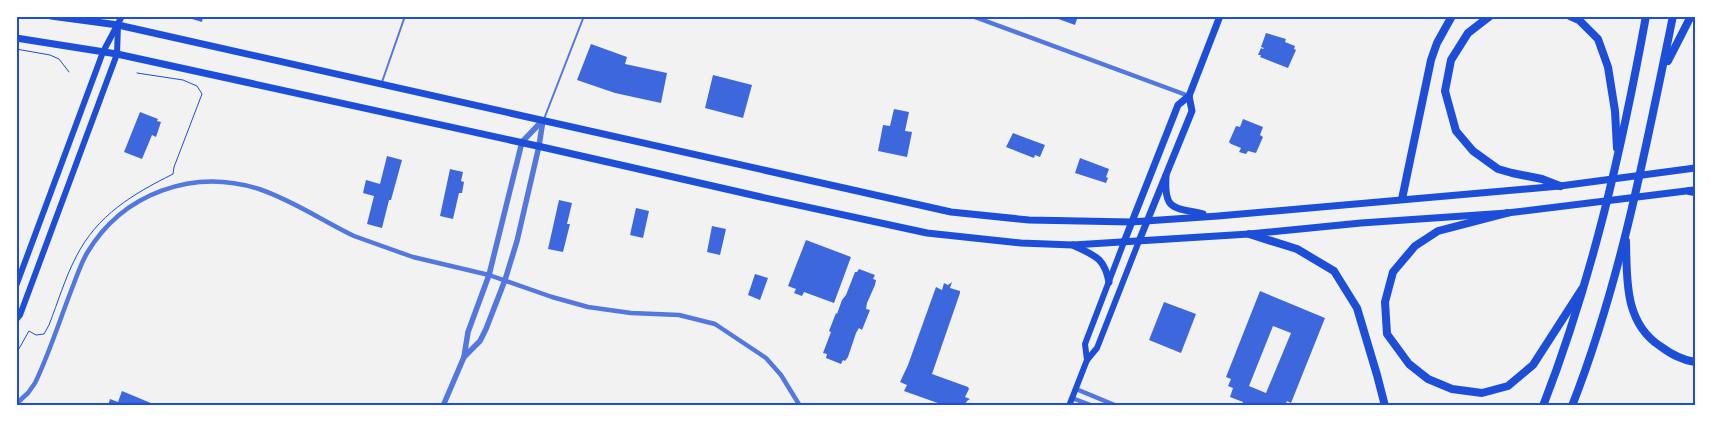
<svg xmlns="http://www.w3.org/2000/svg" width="1711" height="422" font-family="Roboto,sans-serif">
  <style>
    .building { fill: #3d67dc; fill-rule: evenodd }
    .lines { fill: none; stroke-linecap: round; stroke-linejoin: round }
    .path { stroke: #1d4ed8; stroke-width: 1 }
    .service { stroke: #5277de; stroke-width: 2 }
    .minor { stroke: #5277de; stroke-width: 4.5 }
    .tertiary { stroke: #5277de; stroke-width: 5.5 }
    .secondary { stroke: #1d4ed8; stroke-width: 6 }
    .primary { stroke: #1d4ed8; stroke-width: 7 }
    .trunk { stroke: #1d4ed8; stroke-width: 7 }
    .motorway { stroke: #1d4ed8; stroke-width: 8 }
    .neatline { fill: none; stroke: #1d4ed8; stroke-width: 2 }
  </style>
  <rect width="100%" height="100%" fill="#f2f2f2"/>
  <g class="building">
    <path d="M182 16H203L202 22Z"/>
    <path d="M1050 16H1078L1075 25Z"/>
    <path d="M1266 33 1286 39 1285 42 1295 46 1294 49 1296 50 1288 68 1260 57 1261 55H1258L1261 48 1263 49 1264 48 1261 47Z"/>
    <path d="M591 44 627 57 625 64 667 73 661 103 615 93 577 80Z"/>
    <path d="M713 75 752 85 743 118 705 108Z"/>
    <path d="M894 109 909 112 905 131 912 132 907 157 878 151 883 125 890 126Z"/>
    <path d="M140 112 158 119 157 121 161 122 156 137 152 135 142 159 124 152Z"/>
    <path d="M1243 119 1263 127 1260 135 1263 137 1256 153 1248 151 1246 154 1239 152 1241 148 1231 144 1229 142 1236 126 1240 127Z"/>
    <path d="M1013 133 1045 145 1040 157 1035 155 1034 158 1006 147Z"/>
    <path d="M387 156 402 160 391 200H389L382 228 367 224 374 196 363 193 366 180 380 184Z"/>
    <path d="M1080 158 1109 169 1106 177 1108 178 1106 183 1075 173Z"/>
    <path d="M450 169 463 172 461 181 464 182 462 193H459L453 219 440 216Z"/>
    <path d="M559 200 572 203 567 224H570L563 252 548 249Z"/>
    <path d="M636 208 649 211 643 238 630 235Z"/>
    <path d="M712 226 726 229 720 255 707 252Z"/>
    <path d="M806 240 851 257 834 303 804 292 802 296 794 293 796 289 788 286Z"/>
    <path d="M859 269 875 275 873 279 876 280 875 285 867 303 866 309 870 310 862 330 859 328 856 333 848 357 845 361 843 360 841 364 826 358 827 354 823 353 831 332 829 331 836 313 837 314 842 300 846 295 855 272H857Z"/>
    <path d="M755 274 768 278 760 300 748 295Z"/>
    <path d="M952 282 950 288 960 291V293L932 374 968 387 969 389 965 397 970 399 967 401 965 405 959 403 958 406H946L904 391 907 385 900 382 908 365 936 287 942 290 944 283 948 285Z"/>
    <path d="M1260 291 1325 318 1291 403 1287 401 1285 406H1242L1243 402 1230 397 1233 388 1228 386 1231 379 1226 377ZM1273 326 1291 333 1266 393 1249 386Z"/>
    <path d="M1164 302 1196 314 1181 353 1149 340Z"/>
    <path d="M122 391 158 406H108L110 399 118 402Z"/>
  </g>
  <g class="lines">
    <g class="path">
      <path d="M16 49 50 55 59 59 69 72"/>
      <path d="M16 354 29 331 36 335 44 334 49 325C58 302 65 278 76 257 97 215 133 194 173 174L174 167 202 94 197 86 183 80 137 73"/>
    </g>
    <g class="service">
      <path d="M382 82 405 16"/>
      <path d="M544 119 584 16"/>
    </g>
    <g class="minor">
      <path d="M972 16 1189 96"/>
      <path d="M1076 389 1117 406"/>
      <path d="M1072 398 1093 406"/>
      <path d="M16 404 28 393 35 383C49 354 59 322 71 291 76 279 80 265 87 253 123 193 193 168 259 189 292 200 323 221 354 236L413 257 489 275 552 297 588 307 631 313 679 315 715 324 766 358 781 375 800 406"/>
    </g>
    <g class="tertiary">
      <path d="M464 357 480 341 486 329 505 280 517 241 539 146 543 120"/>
      <path d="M443 406 464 357 468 332 489 275 522 142 543 120"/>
    </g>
    <g class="secondary">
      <path d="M16 286 103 52 122 16"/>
      <path d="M16 320 20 315 117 54 118 25"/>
      <path d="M1087 360 1085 344 1124 242"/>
      <path d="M1069 406 1087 360 1097 348 1139 241"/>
    </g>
    <g class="primary">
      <path d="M1139 241 1192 111 1189 96 1220 16"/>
      <path d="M1124 242 1178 105 1189 96"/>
    </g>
    <g class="trunk">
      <path d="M51 16 118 25 951 212 1029 220 1131 222 1218 216 1560 186 1695 168"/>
      <path d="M16 38 117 54 542 147 761 197 927 233 1021 243 1073 245 1249 234 1361 223 1507 213 1694 190"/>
      <path d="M1166 176C1164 211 1173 207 1203 214"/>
      <path d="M1073 245C1095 256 1104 257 1109 282"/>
    </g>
    <g class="motorway">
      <path d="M1490 16 1468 33 1451 60 1445 91 1456 131 1473 151 1498 169 1512 173 1542 179 1560 186"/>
      <path d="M1570 16 1579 20 1598 39 1608 67 1615 111 1617 148"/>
      <path d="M1668 61 1691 16"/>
      <path d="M1689 191 1695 192"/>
      <path d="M1402 199 1431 60 1437 43 1452 16"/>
      <path d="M1507 213 1438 231 1415 246 1393 272 1385 302 1387 334 1409 364 1428 379 1452 389 1482 393 1508 386 1533 365 1582 289"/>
      <path d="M1249 234 1297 249 1334 271 1357 308 1377 375 1385 406"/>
      <path d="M1626 241C1627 279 1624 322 1660 346 1671 354 1681 360 1695 362"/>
      <path d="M1543 406C1592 280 1622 148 1646 16"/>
      <path d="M1572 406C1621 281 1646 147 1673 16"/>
    </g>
  </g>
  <rect width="1711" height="422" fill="none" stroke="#ffffff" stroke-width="35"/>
  <rect x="18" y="18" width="1676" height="386" class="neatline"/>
</svg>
